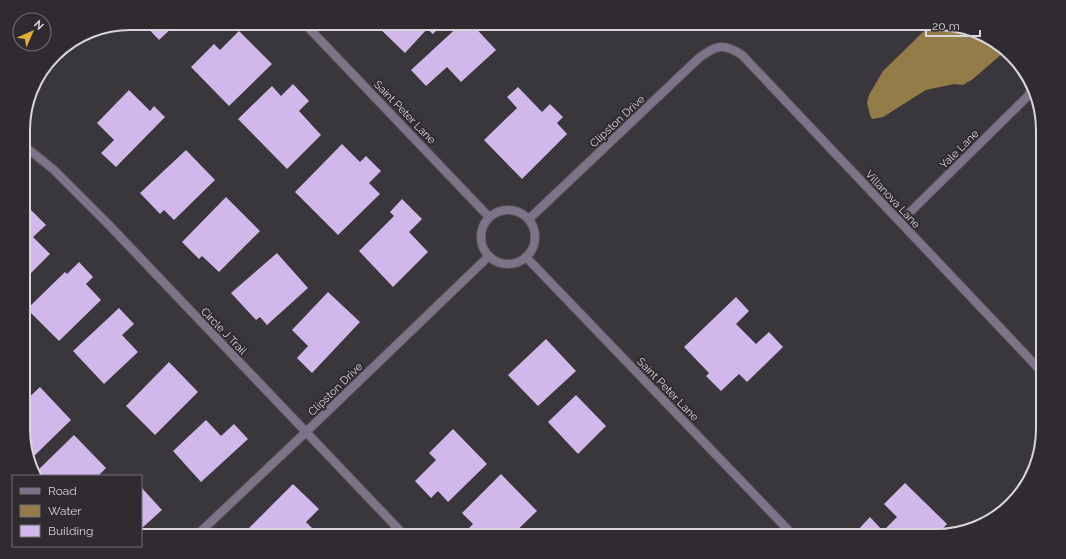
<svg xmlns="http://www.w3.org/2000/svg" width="1066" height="559" font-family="Raleway,sans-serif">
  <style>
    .water { fill: #947c48 }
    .building { fill: #d2b7ea }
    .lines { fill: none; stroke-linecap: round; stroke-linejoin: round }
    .street-casing { stroke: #565358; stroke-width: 10 }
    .street { stroke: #7e7388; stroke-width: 8 }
    .labels { text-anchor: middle; stroke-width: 4; stroke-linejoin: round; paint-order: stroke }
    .street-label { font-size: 11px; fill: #d8d6da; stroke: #2f2b31 }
    .rim { fill: none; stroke: #d8d6da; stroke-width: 2 }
  </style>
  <rect width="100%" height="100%" fill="#39363c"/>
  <path class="water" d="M929 23H936L984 34 1004 52 973 79 963 85 954 84 926 90 883 117 872 119 870 115 867 103 869 95 883 71 924 31Z"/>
  <g class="building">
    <path d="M143 23H177L159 40Z"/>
    <path d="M374 23H443L433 34 427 29 405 53Z"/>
    <path d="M462 23H471L496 50 461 82 447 67 426 86 411 70Z"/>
    <path d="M239 31 272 64 229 106 191 67 214 44 220 50Z"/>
    <path d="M293 84 309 101 299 111 321 135 287 169 238 119 272 86 281 96Z"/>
    <path d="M518 87 542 112 550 104 563 117 557 123 567 134 522 179 484 140 517 108 507 97Z"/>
    <path d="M129 90 150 111 154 106 165 117 116 167 101 153 114 140 97 123Z"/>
    <path d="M342 144 360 162 366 156 381 171 369 183 380 194 338 235 295 192Z"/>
    <path d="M186 150 215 180 174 220 164 210 160 214 140 193Z"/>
    <path d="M226 197 260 231 219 272 202 256 199 259 182 242Z"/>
    <path d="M402 199 422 219 409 232 428 252 393 287 359 251 394 216 390 212Z"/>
    <path d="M29 208 46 225 33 237 50 254 24 280 23 213Z"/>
    <path d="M277 253 308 288 267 325 260 317 256 320 231 293Z"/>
    <path d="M79 262 93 277 86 284 101 300 59 341 27 309 65 272 67 274Z"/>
    <path d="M328 292 360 322 312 373 297 358 308 346 292 330Z"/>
    <path d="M736 297 749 311 736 324 756 344 769 332 783 347 747 382 739 374 721 391 706 376 709 373 684 347Z"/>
    <path d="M119 308 134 324 122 335 138 352 104 384 73 351Z"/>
    <path d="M546 339 576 371 538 406 508 375Z"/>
    <path d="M169 362 198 392 155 435 126 406Z"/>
    <path d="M40 387 71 420 32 458 28 454 24 443V402Z"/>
    <path d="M576 395 606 426 578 454 548 422Z"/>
    <path d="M206 420 221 436 234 424 248 439 201 482 173 451Z"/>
    <path d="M453 429 487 464 448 502 438 491 431 498 415 481 436 460 429 453Z"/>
    <path d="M74 435 106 468 98 476H36L35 473Z"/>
    <path d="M501 474 537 511 511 536H461L473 524 462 513Z"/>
    <path d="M905 483 947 524 936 536H860L856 532 870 517 883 531 897 517 884 504Z"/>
    <path d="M293 484 319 509 306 522 317 533 314 536H243L242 535Z"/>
    <path d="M141 487 162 510 141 529Z"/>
    <path d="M541 528 548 536H533Z"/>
  </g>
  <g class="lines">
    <g class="street-casing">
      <g id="street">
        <path d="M304 23 489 217"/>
        <path d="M23 145 53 169 109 225 405 536"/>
        <circle cx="508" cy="237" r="27"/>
        <path d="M529 219 700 57C717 45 724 43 742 55L1043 373"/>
        <path d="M900 222 1027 97 1032 90"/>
        <path d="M526 257 794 536"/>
        <path d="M196 536 306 432 489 256"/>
      </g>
    </g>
    <use href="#street" class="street"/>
  </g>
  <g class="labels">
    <g class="street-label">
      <text transform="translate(405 112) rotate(46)" y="4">Saint Peter Lane</text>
      <text transform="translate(617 121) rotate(-43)" y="4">Clipston Drive</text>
      <text transform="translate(959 149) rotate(-45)" y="4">Yale Lane</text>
      <text transform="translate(893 199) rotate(47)" y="4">Villanova Lane</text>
      <text transform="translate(224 331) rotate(46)" y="4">Circle J Trail</text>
      <text transform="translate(335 389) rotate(-44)" y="4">Clipston Drive</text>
      <text transform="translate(668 389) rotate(46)" y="4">Saint Peter Lane</text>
    </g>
  </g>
  <path d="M0 0H1066V559H0ZM130 30H936A100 100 0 0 1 1036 130V429A100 100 0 0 1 936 529H130A100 100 0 0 1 30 429V130A100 100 0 0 1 130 30Z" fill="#2f2b31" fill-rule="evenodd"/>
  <path class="rim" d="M130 30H936A100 100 0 0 1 1036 130V429A100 100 0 0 1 936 529H130A100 100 0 0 1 30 429V130A100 100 0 0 1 130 30Z"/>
  <rect x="12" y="475" width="130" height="72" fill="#2f2b31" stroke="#736f75"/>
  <rect x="20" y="488" width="20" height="6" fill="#7e7388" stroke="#736f75"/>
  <text x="48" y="495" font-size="12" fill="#d8d6da">Road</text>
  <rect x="20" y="505" width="20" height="12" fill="#947c48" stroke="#736f75"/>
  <text x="48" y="515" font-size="12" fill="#d8d6da">Water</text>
  <rect x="20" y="525" width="20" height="12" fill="#d2b7ea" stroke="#736f75"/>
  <text x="48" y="535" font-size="12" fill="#d8d6da">Building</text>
  <g transform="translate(32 32) rotate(45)"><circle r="19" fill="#2f2b31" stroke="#736f75"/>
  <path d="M0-3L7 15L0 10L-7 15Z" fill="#e0b034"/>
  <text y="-6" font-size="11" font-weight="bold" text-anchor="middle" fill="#d8d6da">N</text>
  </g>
  <path d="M926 30v6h54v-6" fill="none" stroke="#d8d6da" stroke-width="2"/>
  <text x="932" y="30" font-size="12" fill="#d8d6da" stroke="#2f2b31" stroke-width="3" paint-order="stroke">20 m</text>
</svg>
